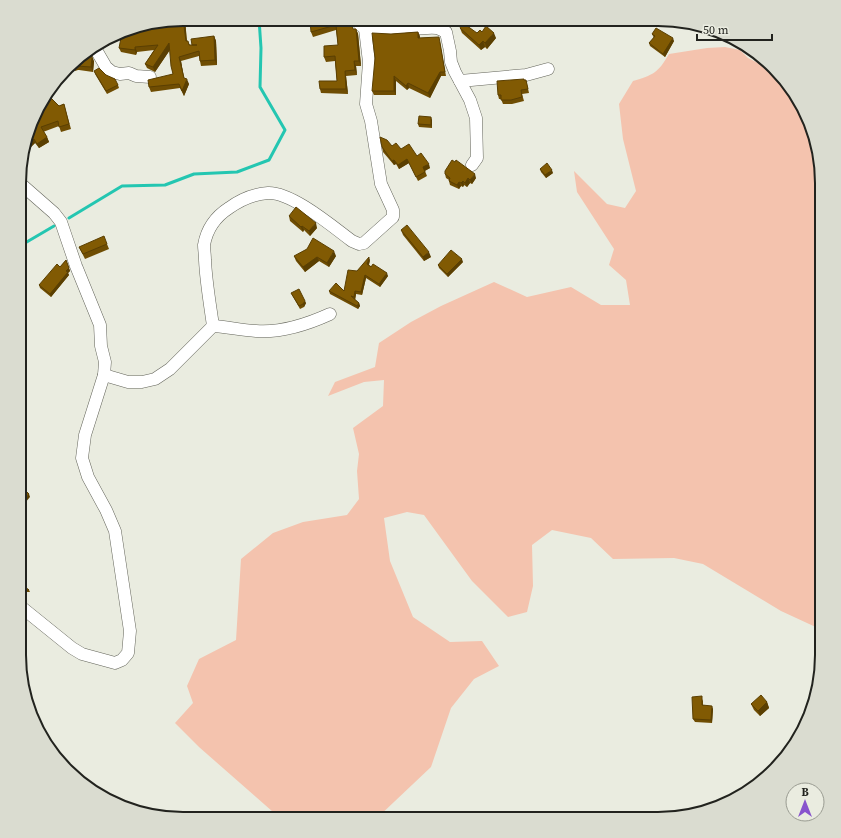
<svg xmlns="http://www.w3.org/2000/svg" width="841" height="838" font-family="'Source Serif 4',serif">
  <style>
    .green { fill: #f4c3ae }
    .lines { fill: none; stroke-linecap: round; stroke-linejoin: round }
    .stream { stroke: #24c6b1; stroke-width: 3 }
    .minor-casing { stroke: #63645a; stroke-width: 13 }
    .minor { stroke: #fff; stroke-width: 12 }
    .wall { fill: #6f4d03 }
    .shaded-wall { fill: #5a3f02 }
    .building { fill: #815a03; stroke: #5a3f02 }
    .rim { fill: none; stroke: #22231e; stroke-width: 2 }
  </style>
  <rect width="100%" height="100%" fill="#eaece0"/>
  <path class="green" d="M725 47 740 50 748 58 766 67 768 66 788 83 813 130 822 173V628L820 629 781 611 703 564 674 558 613 559 591 538 552 530 532 545 533 586 527 612 508 617 472 581 424 515 407 512 384 518 390 561 413 617 450 642 482 641 499 666 474 679 451 708 431 767 376 819H281L199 747 175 723 193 703 187 686 199 659 236 640 241 559 273 533 303 522 347 515 359 499 357 471 359 454 353 428 383 406 384 380 364 382 328 396 335 382 375 367 379 343 411 322 441 306 494 282 527 297 571 287 601 305H630L626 280 609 265 614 249 577 192 574 171 607 204 625 208 636 191 623 139 619 104 633 81C653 75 658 73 669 54L707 48Z"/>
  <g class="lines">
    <g class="stream">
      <path d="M69 218 122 186 165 185 194 174 237 172 269 160 285 130 260 87 261 48 259 19"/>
      <path d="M21 269 25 243 54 226"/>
    </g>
    <g class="minor-casing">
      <g id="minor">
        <path d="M356 19C366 42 417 25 437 28 440 29 443 31 446 32L450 51 451 62 455 72 470 100 476 118 477 158 472 165"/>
        <path d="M95 48 106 67 112 72 120 74 129 73 136 76 150 77"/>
        <path d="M460 81 526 75 548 69"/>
        <path d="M213 326C210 304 206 282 205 260 205 255 204 249 204 245 207 228 215 217 229 208 240 200 254 194 268 193 292 192 333 227 352 241L359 244 364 243 393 217V210L381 184 371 121 366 104 369 62 365 29"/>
        <path d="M104 375 128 382H142L155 379 170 369 213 326C227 327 241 330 256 331 281 333 308 324 330 314"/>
        <path d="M20 606 72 648 82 654 115 663 122 660 128 653 130 631 115 531 106 510 88 477 82 458 85 435 104 375 105 362 101 346 100 325 76 266 61 222 54 213 22 185"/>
      </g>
    </g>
    <use href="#minor" class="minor"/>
  </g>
  <g class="wall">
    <path d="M183 19H185L187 41 190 45H192L214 36 216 41 217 65 201 66 199 56 181 61 184 79 189 84 184 96 180 88 151 92 149 87 173 74 170 50 155 72 147 68 145 64 154 50 137 52 136 55 121 52 119 48 141 28Z"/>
    <path d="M349 19 353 29H356L358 34 361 66H356L357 75 346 76 348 94 321 93 320 89 337 81 335 61 326 62 324 57 338 45 336 30 313 37 311 32V26H305L303 21Z"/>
    <path d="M460 28 477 33 482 32 496 38 487 49 485 47 481 50 462 33Z"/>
    <path d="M418 32 420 38 440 42 446 76H441L430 98 409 88 407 90 396 81V95H374L372 91 391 34Z"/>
    <path d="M652 34 674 41 665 57 650 46 649 43 654 38Z"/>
    <path d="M109 40V46H102L101 44Z"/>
    <path d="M74 61H94L93 72 79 70H78L75 71 73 67Z"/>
    <path d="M94 71 118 85 119 88 107 94 95 74Z"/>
    <path d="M525 80H526L527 84 529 93 522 94 524 101 512 104H503L501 99H499L498 95Z"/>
    <path d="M64 104 71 129 61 132 59 126 43 132 47 137 49 142 39 148 35 143 31 147 28 144 23 148 40 105V106H59Z"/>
    <path d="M432 120V128L419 127 418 124Z"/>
    <path d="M392 146 401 149 417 156 430 168 425 171 427 176 418 181 409 163 399 169 396 164 394 165 383 152 382 147Z"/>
    <path d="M540 169 553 173 546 178 541 172Z"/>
    <path d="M445 174 476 178 472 184 470 183 467 187 464 185 463 187 461 186 459 189 450 185 449 181V180L446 178Z"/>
    <path d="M22 201 26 210 22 213Z"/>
    <path d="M289 216 317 228 310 236 304 230 303 232 290 221Z"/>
    <path d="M401 230 431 257 424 261 403 235Z"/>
    <path d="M107 244 109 249 85 259 79 247Z"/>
    <path d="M294 256H336L329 267 319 261 305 272 296 261Z"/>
    <path d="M66 260 70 271 68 273 69 275 51 297 40 288 39 285 60 267Z"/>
    <path d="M370 260 369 265 388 276 380 287 366 278 362 295 356 294 355 300 359 303 360 306 358 309 330 294 329 291H344L357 271Z"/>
    <path d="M463 262 448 277 439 268 438 265Z"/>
    <path d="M291 293 306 303 304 307 300 309Z"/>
    <path d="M20 583 29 590 30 592H20Z"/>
    <path d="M703 699V705L713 709 712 723 695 722 693 719Z"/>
    <path d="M767 702 769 708 760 716 754 710 751 704Z"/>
  </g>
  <g class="shaded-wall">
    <path d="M183 19H185L187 46 186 41Z"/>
    <path d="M356 29 358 34 361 66 359 61Z"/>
    <path d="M418 32 420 36 419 42 418 38Z"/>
    <path d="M494 33 496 38 487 49 485 43Z"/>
    <path d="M214 36 216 41 217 65 215 60Z"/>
    <path d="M673 38 674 41 665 57 663 54Z"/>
    <path d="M483 41 485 47 481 50 479 45Z"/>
    <path d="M169 43 171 48 155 72 153 67Z"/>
    <path d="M135 47 137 52 136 55 135 50Z"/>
    <path d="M92 56 94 61 93 72 91 67Z"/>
    <path d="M179 57 181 61 185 83 184 78Z"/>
    <path d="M354 61 356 66 357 75 355 70Z"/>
    <path d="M345 71 346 76 348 94 346 89Z"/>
    <path d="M440 72 441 76 430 98 428 93Z"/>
    <path d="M394 76 396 81V95L394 91Z"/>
    <path d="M187 79 189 84 184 96 182 91Z"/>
    <path d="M408 83 409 88 407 90 406 86Z"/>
    <path d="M431 117 432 120V128L431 125Z"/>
    <path d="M47 137 49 142 39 148 37 144Z"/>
    <path d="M34 139 35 143 31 147 29 143Z"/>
    <path d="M26 140 28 144 23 148Z"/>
    <path d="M407 159 409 163 399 169 398 165Z"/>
    <path d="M394 160 396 164 394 165 392 161Z"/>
    <path d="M429 164 430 168 424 171 423 167Z"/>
    <path d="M552 170 553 173 546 178 545 175Z"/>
    <path d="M475 174 476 178 472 184 470 180Z"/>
    <path d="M468 178 470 183 467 187 465 183Z"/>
    <path d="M463 181 464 185 463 187 461 183Z"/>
    <path d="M459 182 461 186 459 189 457 185Z"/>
    <path d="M316 223 317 228 310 236 309 231Z"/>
    <path d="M302 226 304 230 303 232 301 227Z"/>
    <path d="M334 251 336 256 329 267 327 263Z"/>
    <path d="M429 252 431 257 424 261 423 257Z"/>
    <path d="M317 257 319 261 305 272 303 267Z"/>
    <path d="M369 257 370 260 368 267 367 264Z"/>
    <path d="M462 259 463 262 448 277 447 274Z"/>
    <path d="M69 268 70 271 68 273 69 275 51 297 50 294Z"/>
    <path d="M387 273 388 276 380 287 379 284Z"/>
    <path d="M365 275 366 278 362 295 361 292Z"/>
    <path d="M355 291 356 294 355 300 354 297Z"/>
    <path d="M305 301 306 303 304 307 303 304Z"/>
    <path d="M359 303 360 306 358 309 357 306Z"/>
    <path d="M29 494 30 497 24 504 23 501Z"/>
    <path d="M767 702 769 708 760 716 758 711Z"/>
    <path d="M712 706 713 709 712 723 711 720Z"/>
  </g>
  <g class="building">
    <path d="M183 19 186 41H188L189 45H197H192L191 39 214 36 215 60 200 61 199 51 179 57 184 78 187 79 182 91 179 84 149 87 148 80 173 74 171 66 169 43 153 67 145 64 158 45 135 47V50L119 48 122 33 130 28 134 27 141 28V26Z"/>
    <path d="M303 19H349L353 29H356L359 61H354L355 70 345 71 346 89H320L319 81H337L335 56 324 57V46L338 45 336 25 311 32 310 21H303Z"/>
    <path d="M463 23 477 33 480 30 482 32 486 26 494 33 485 43 483 41 479 45 460 28Z"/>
    <path d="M656 28 673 38 663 54 649 43 655 36 652 34Z"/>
    <path d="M418 32V38L439 37 445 72H440L428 93 408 83 406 86 394 76V91H372L375 58 372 33 391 34Z"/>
    <path d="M90 51 92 56 91 67 77 66 79 64 73 67 74 61 75 60Z"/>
    <path d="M99 68 106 75 115 79 118 85 106 91 94 71Z"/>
    <path d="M524 79V80H526L528 89 521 90 522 97 511 100H501V95H498L497 81Z"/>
    <path d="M48 98H51L59 106 64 104 69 124 59 127 58 121 41 127 47 137 37 144 34 139 29 143 27 140 40 105V106Z"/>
    <path d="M419 116 431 117V125L418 124Z"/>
    <path d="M380 137 387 140 392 146 396 143 401 149 409 144 417 156 421 153 429 164 423 167 425 172 416 177 407 159 398 165 394 160 392 161 382 147Z"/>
    <path d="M452 160 455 162 456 160 475 174 470 180 468 178 465 183 463 181 461 183 459 182 457 185 449 181 450 178 445 174V171Z"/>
    <path d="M547 163 552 170 545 175 540 169Z"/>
    <path d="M296 207 316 223 309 231 302 226 301 227 289 216Z"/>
    <path d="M407 225 429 252 423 257 401 230Z"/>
    <path d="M104 236 107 244 83 254 79 247Z"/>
    <path d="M313 238 334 251 327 263 317 257 303 267 294 256 307 249Z"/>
    <path d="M451 250 462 259 447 274 438 265Z"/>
    <path d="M369 257 367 264 371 267 373 264 387 273 379 284 365 275 361 292 355 291 354 297 351 296 359 303 357 306 329 291 336 283 344 291 348 270 357 271Z"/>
    <path d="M66 260 69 268 66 271 68 272 50 294 39 285 57 264 60 267Z"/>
    <path d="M299 289 305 301 303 304 299 306 291 293Z"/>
    <path d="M24 489 29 494 23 501 20 498V492Z"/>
    <path d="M20 583 29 590H20Z"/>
    <path d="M761 695 767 702 758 711 751 704Z"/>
    <path d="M702 696V705L712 706 711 720 693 719 692 697Z"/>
  </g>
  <path d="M0 0H841V838H0ZM183 26H658A157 157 0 0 1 815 183V655A157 157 0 0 1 658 812H183A157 157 0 0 1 26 655V183A157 157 0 0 1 183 26Z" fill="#dadcd0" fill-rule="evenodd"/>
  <path class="rim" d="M183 26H658A157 157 0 0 1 815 183V655A157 157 0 0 1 658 812H183A157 157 0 0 1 26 655V183A157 157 0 0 1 183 26Z"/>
  <g transform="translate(805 802)"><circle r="19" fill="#eaece0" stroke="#9a9c92"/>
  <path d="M0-3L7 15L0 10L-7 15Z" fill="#8854cd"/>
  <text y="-6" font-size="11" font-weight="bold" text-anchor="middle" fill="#22231e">B</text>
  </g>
  <path d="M697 34v6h75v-6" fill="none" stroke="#22231e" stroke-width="2"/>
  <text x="703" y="34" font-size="12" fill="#22231e" stroke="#eaece0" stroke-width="3" paint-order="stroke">50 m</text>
</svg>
